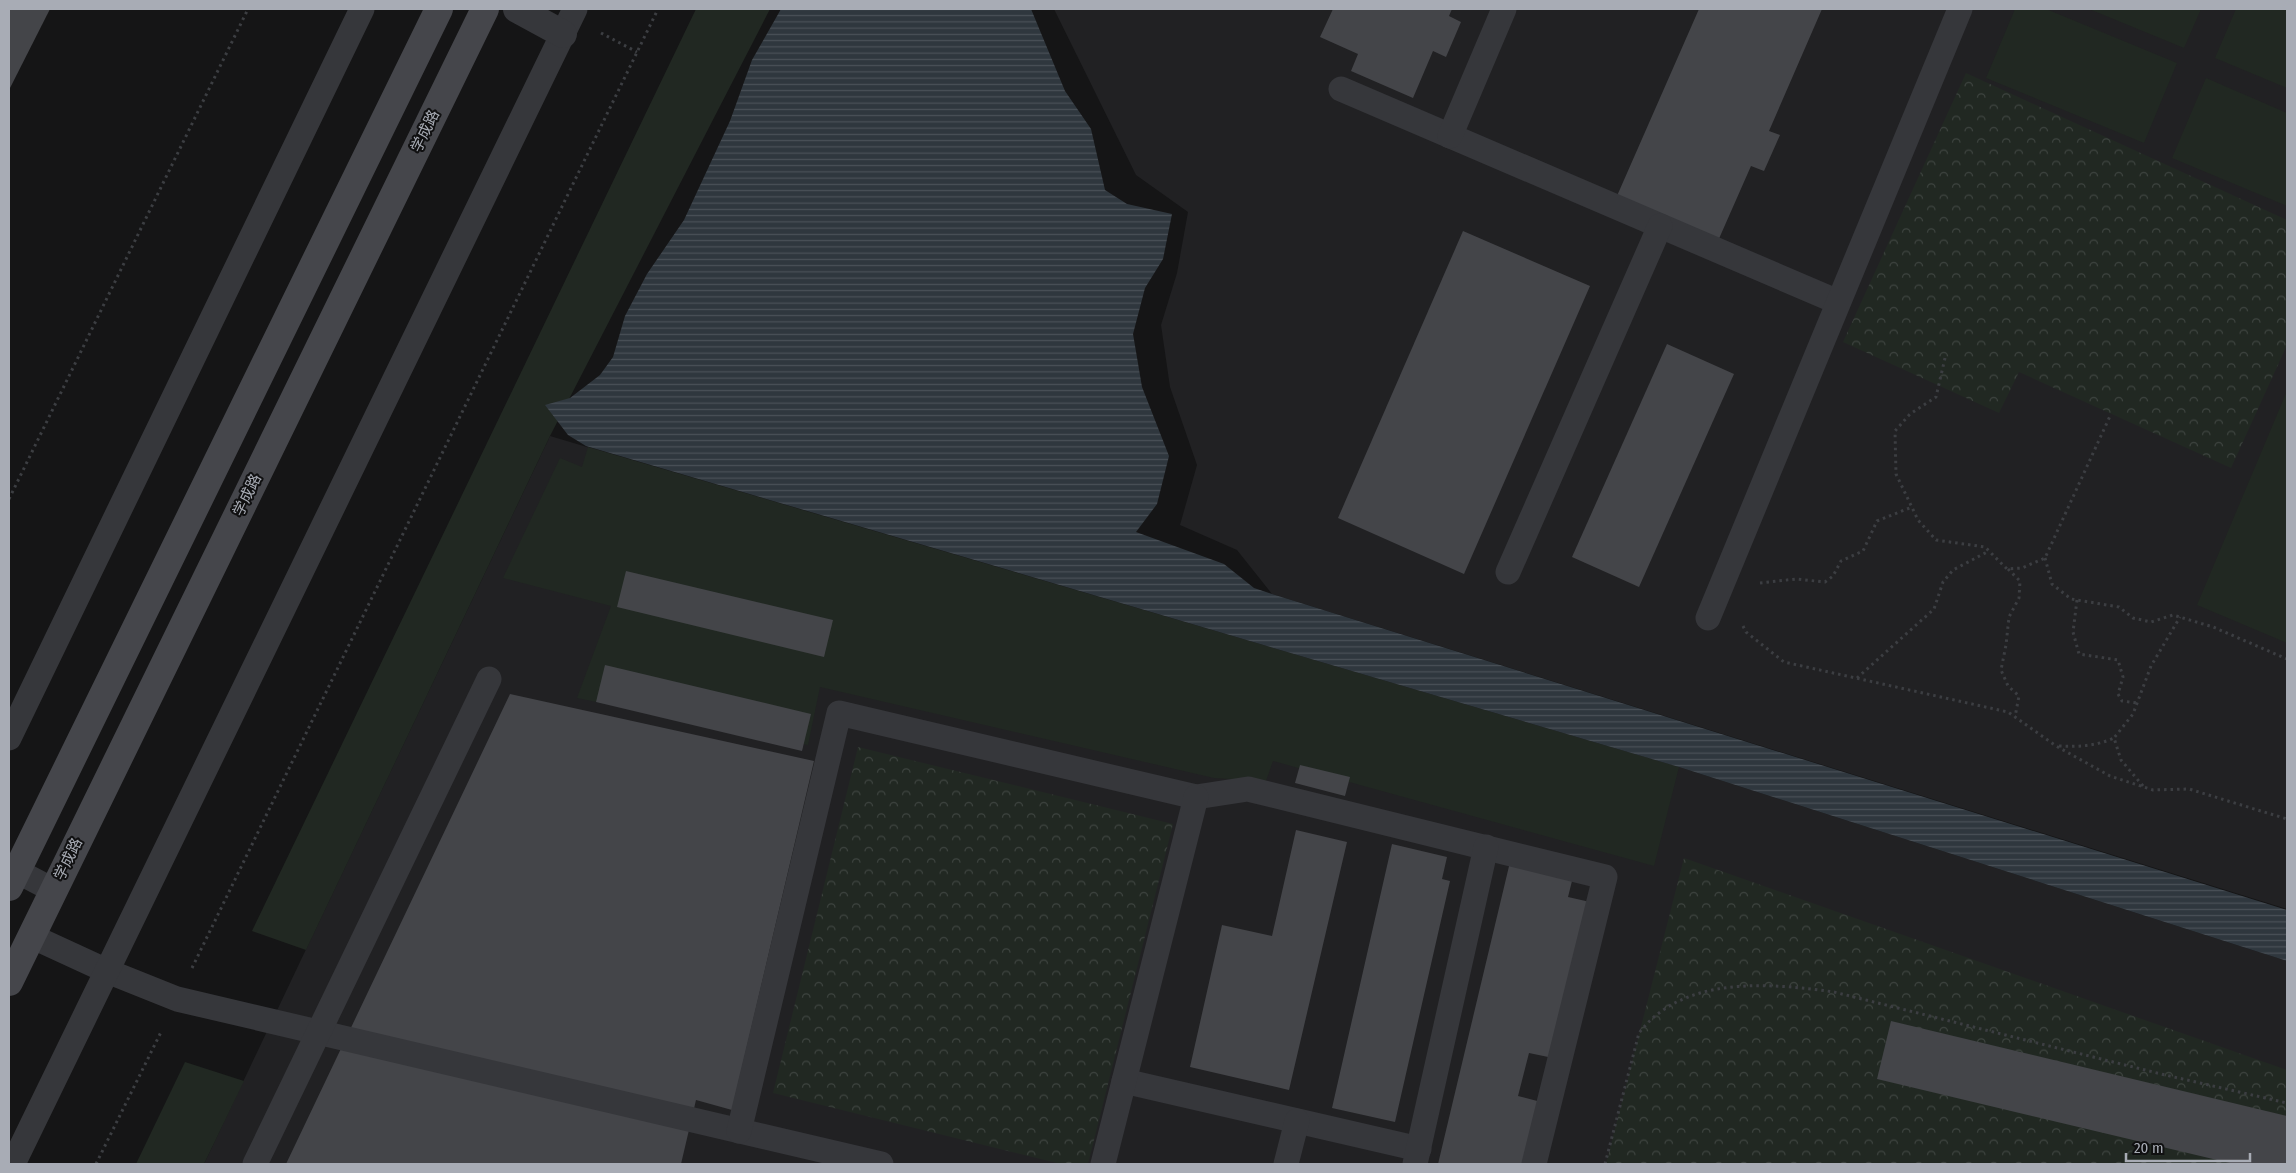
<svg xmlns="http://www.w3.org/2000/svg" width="2296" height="1173" font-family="'Fira Sans Condensed','Noto Sans SC',sans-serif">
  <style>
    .built { fill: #212123 }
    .grass { fill: #212822 }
    .forest { fill: url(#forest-crowns) }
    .water { fill: url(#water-rules) }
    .building { fill: #444549 }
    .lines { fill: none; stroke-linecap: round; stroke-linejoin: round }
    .path { stroke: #3c3e42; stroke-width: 3; stroke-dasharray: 2.5 4; stroke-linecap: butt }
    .service { stroke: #36373b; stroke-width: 25 }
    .minor { stroke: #36373b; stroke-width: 28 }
    .secondary { stroke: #45464b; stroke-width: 28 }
    .labels { text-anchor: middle; stroke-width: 4; stroke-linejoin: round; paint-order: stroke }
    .street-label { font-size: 15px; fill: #a8acb5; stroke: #101011 }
  </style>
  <defs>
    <pattern id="forest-crowns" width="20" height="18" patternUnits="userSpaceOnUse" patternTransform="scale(1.25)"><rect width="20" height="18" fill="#212822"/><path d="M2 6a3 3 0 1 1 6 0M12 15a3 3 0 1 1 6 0" fill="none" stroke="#3e4440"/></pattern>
    <pattern id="water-rules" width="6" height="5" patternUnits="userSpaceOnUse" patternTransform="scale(1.25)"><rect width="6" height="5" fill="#2f373e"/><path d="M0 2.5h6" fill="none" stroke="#4a5158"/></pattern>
  </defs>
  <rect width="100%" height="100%" fill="#151516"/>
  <g class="built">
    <path d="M1054 9H2287V909L1272 594 1237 550 1180 525 1197 465 1170 387 1161 325 1177 273 1188 212 1136 175Z"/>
    <path d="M550 436 1258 647 1679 767 2287 961V1164H204Z"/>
  </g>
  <g class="grass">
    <path d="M696 9H770L550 436 306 950 252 931Z"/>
    <path d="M2015 9H2046L2177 63 2144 143 1986 78Z"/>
    <path d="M2089 9H2201L2184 48Z"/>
    <path d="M2236 9H2287V88L2215 58Z"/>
    <path d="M2206 78 2287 113V206L2172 158Z"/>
    <path d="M2287 391V643L2197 605Z"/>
    <path d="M588 447 1679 767 1654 866 1273 761 1266 781 1214 778 820 687 808 745 577 698 611 606 503 578 560 458 582 467Z"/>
    <path d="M185 1062 244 1081 204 1164H136Z"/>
  </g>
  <g class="forest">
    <path d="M1966 73 2287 220V345L2231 468 2019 372 1999 413 1843 342Z"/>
    <path d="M858 747 1173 824 1088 1164H1061L773 1093Z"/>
    <path d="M1684 858 2287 1070V1164H1606Z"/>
  </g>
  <path class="water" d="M781 9H1031L1065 91 1091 129 1105 190 1127 204 1172 214 1163 259 1145 288 1133 334 1142 387 1169 456 1157 504 1136 532 1224 564 1254 588 1272 594 2287 910V961L1679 767 586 446 568 435 545 405 570 398 600 375 613 357 625 316 647 274 684 220 730 121 752 60Z"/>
  <g class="building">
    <path d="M9 9H50L9 90Z"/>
    <path d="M1333 9H1452L1449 16 1461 22 1446 57 1433 51 1413 98 1351 71 1358 54 1320 37Z"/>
    <path d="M1699 9H1822L1769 131 1780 135 1764 171 1751 166 1714 250 1613 205Z"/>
    <path d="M1463 231 1590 286 1464 574 1338 518Z"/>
    <path d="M1667 344 1734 374 1639 587 1572 557Z"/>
    <path d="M626 571 833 620 824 657 617 607Z"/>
    <path d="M605 665 811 714 802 751 596 702Z"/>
    <path d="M510 694 814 761 732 1110 696 1100 681 1164H286Z"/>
    <path d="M1300 765 1350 777 1345 796 1295 783Z"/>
    <path d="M1296 830 1347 842 1289 1090 1190 1067 1222 925 1272 936Z"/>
    <path d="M1392 844 1447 857 1442 879 1450 881 1395 1122 1332 1108Z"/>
    <path d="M1510 862 1573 877 1568 897 1590 902 1553 1058 1529 1053 1518 1096 1541 1102 1526 1164H1438Z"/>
    <path d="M1891 1021 2287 1116V1164H2234L1877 1079Z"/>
  </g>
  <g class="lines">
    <g class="path">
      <path d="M601 33 637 52"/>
      <path d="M1945 358 1936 397 1910 414 1895 431 1896 474 1918 520 1936 540 1985 547 2007 569 2022 568 2045 558 2111 414"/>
      <path d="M9 499 248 9"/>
      <path d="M2045 558 2052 584 2071 599 2119 607 2133 618 2151 622 2173 615 2213 627 2287 659"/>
      <path d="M2008 569 2020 581 2019 598 2009 617 2006 645 2001 670 2008 686 2019 696 2015 717"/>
      <path d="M1760 583 1796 579 1825 582 1833 576 1841 561 1863 551 1877 521 1912 507"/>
      <path d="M2077 600 2073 632 2079 654 2118 660 2123 677 2118 694 2122 701 2138 703"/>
      <path d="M1743 626 1746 632 1784 662 2008 712 2056 746 2110 776 2153 790 2189 789 2287 819"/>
      <path d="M1857 678 1934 609 1943 582 1953 570 1989 551"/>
      <path d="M2059 746C2079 747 2096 746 2114 738"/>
      <path d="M2143 786 2121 760 2114 738 2133 714 2151 666 2180 617"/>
      <path d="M192 968 658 9"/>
      <path d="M96 1164 162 1030"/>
      <path d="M1605 1164 1639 1033C1683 975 1770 983 1834 992L2161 1074 2287 1103"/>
    </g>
    <g class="service">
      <path d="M1341 89 1838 302"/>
      <path d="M1450 136 1504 9"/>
      <path d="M1508 572 1660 226"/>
      <path d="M1708 618 1960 9"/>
      <path d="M9 738 362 9"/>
      <path d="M9 867 53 890"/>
      <path d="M31 936 107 971 177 999 881 1164"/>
      <path d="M1124 1081 1419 1149"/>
      <path d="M739 1131 839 713 1196 797 1248 789 1605 877 1534 1164"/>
      <path d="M13 1164 575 9"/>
      <path d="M255 1164 489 679"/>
      <path d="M1103 1164 1196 797"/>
      <path d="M1286 1164 1297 1121"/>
      <path d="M1415 1164 1486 847"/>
    </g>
    <path class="minor" d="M517 9 563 34"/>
    <g class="secondary">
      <path d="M9 887 439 9"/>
      <path d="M9 982 485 9"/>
    </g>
  </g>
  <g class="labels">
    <g class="street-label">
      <text transform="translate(425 131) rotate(-64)" y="5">学成路</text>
      <text transform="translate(247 495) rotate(-64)" y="5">学成路</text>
      <text transform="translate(68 859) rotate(-64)" y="5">学成路</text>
    </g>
  </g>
  <rect width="2296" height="1173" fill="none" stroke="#a8acb5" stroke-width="20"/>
  <path d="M2126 1153v8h124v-8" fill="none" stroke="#a8acb5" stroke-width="2.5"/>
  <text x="2134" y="1153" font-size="15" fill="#a8acb5" stroke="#101011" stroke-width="4" paint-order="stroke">20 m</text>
</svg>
